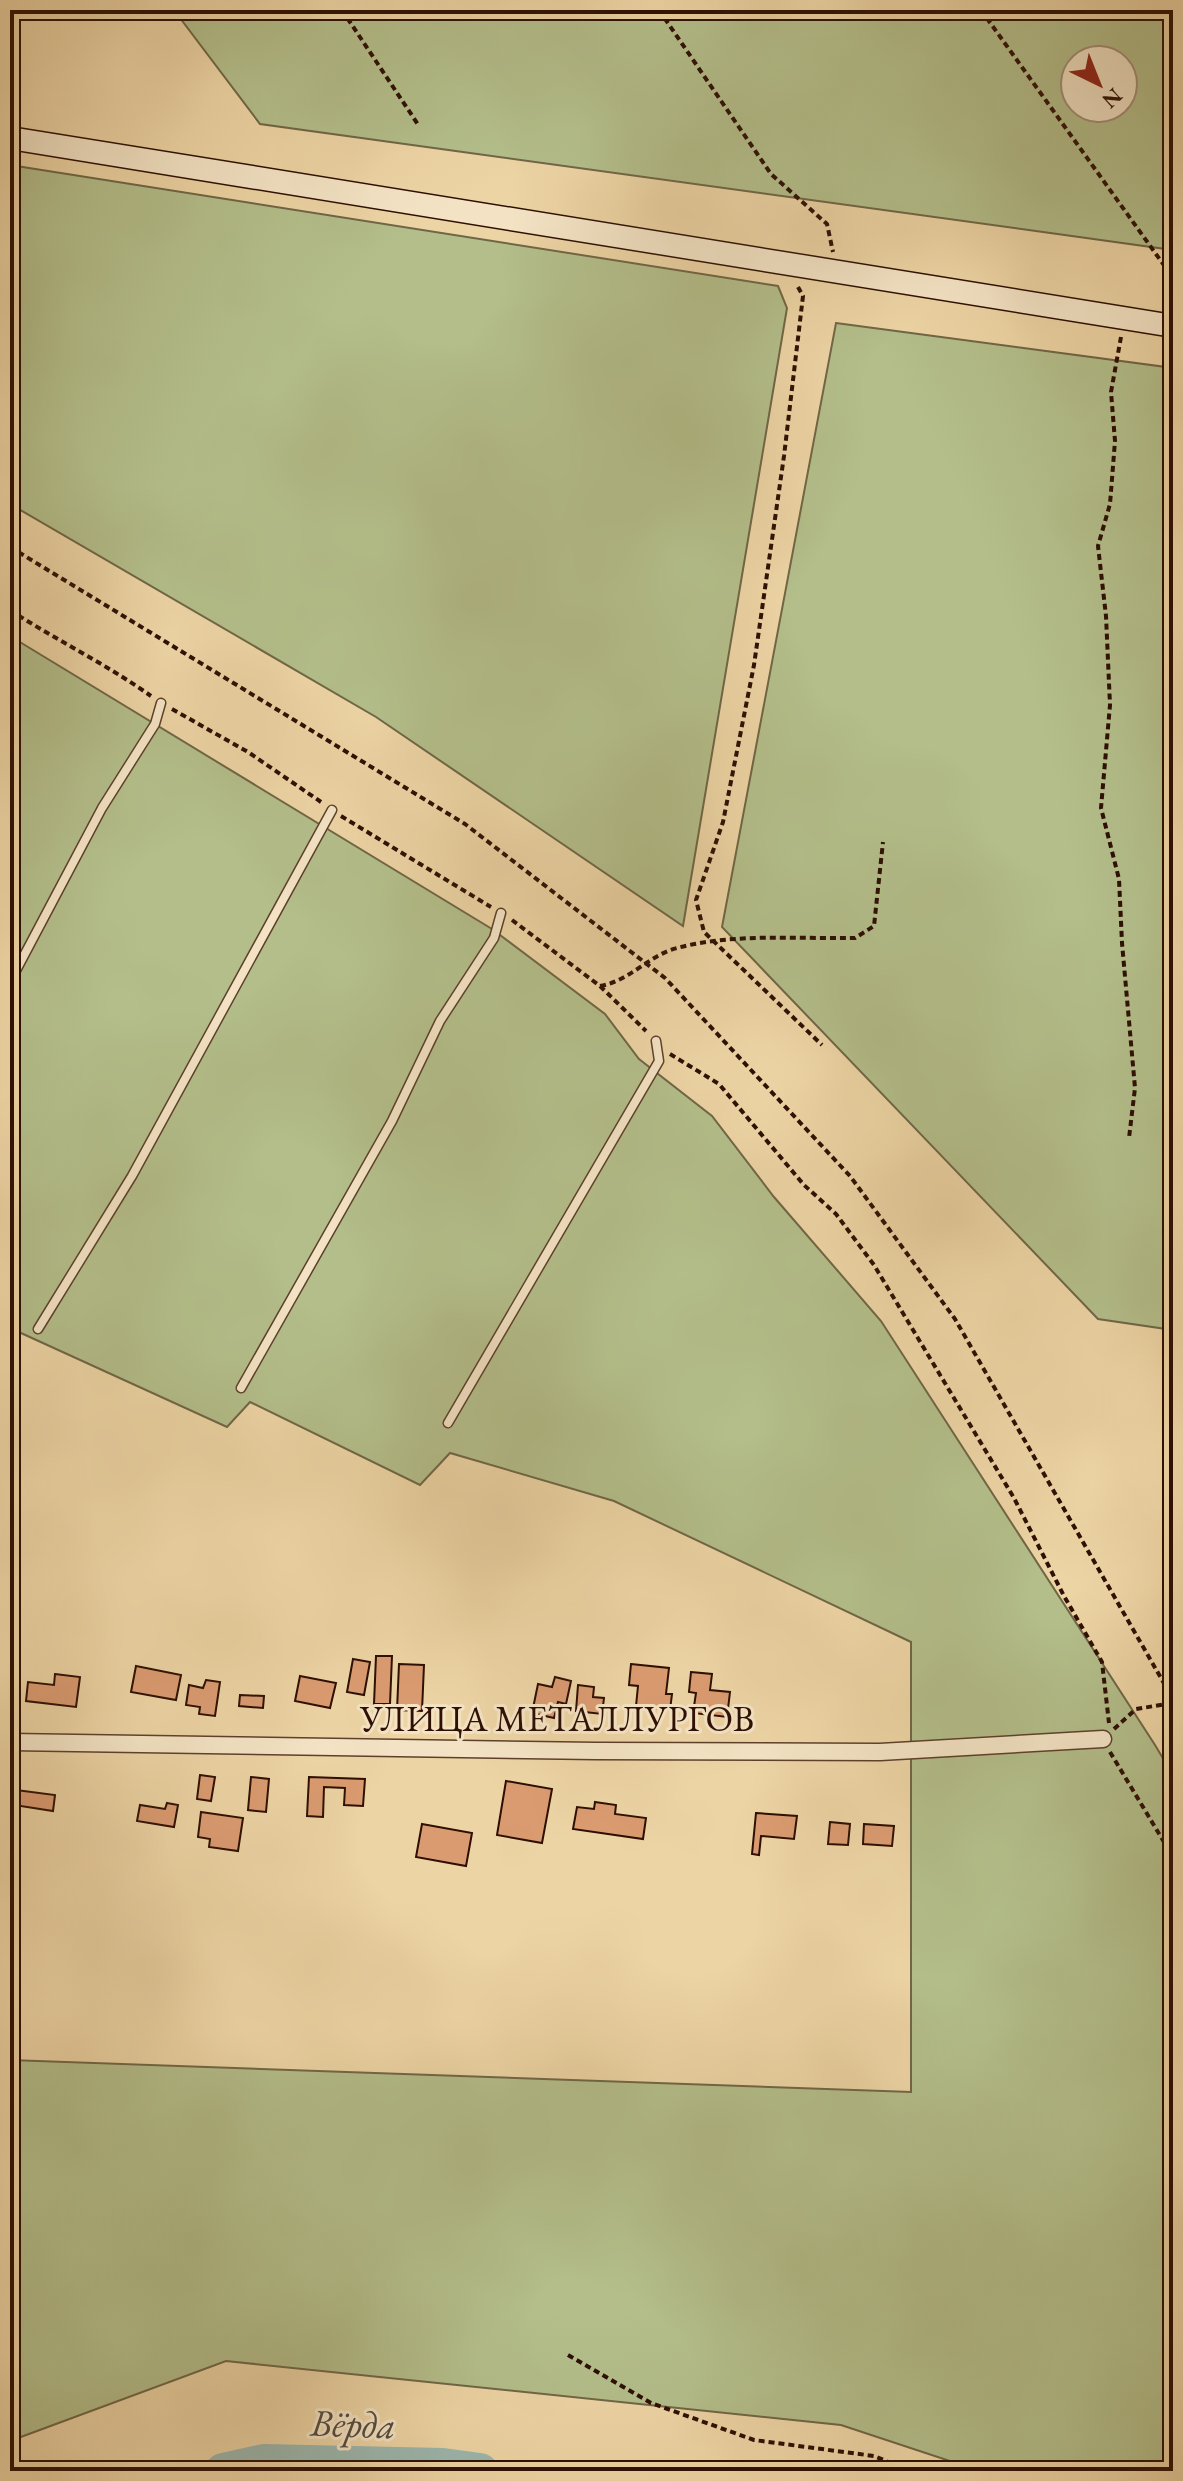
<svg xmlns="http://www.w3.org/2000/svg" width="1183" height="2481" font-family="'EB Garamond',serif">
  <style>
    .green { fill: #b3be8a; stroke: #706646; stroke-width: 2; fill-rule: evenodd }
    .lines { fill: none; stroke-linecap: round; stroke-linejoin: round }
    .river { stroke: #9bb7ae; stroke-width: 36 }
    .building { fill: #db9b71; stroke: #2d0f03; stroke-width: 2 }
    .lane-casing { stroke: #5d402b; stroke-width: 11 }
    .street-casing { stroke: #5d402b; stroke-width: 19 }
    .secondary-casing { stroke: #2d0f03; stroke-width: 25 }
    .path { stroke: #2d0f03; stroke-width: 4; stroke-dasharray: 6 4; stroke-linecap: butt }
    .lane { stroke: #f3e3c4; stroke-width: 8 }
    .street { stroke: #f3e3c4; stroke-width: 16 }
    .secondary { stroke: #f3e3c4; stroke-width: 22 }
    .labels { text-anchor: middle; stroke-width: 6; stroke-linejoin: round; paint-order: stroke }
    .street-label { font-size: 36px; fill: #2d0f03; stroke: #f3e3c4 }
    .water-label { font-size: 38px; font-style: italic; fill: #544a3f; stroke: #f3e3c4 }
  </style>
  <rect width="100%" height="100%" fill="#edd4a4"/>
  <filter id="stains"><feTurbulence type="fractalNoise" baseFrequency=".0025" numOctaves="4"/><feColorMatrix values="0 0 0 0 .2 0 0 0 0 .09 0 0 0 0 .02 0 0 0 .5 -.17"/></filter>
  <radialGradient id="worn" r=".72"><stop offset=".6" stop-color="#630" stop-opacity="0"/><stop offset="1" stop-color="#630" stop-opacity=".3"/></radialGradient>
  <g class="green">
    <path d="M174 10H1173V250L260 124ZM1075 60H1123V108H1075Z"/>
    <path d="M10 165 778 286 787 308 683 926 376 717 10 504Z"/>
    <path d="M836 323 1173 368V1330L1098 1319 722 927Z"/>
    <path d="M10 636 492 929 605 1014 639 1059 712 1116 774 1197 881 1321 1155 1745 1173 1775V2471H980L841 2425 226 2361 10 2441V2060L911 2092V1642L614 1501 450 1453 420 1485 250 1402 227 1427 10 1328Z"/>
  </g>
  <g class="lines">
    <path class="river" d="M223 2471 264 2462 443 2466 480 2471"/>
  </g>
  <g class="building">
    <path d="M376 1656H392L390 1704H374Z"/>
    <path d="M353 1659 370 1662 364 1695 347 1692Z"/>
    <path d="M399 1664 424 1665 422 1711 397 1710Z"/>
    <path d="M631 1664 669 1668 666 1694H672L670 1710 636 1706 638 1686 629 1685Z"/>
    <path d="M136 1666 181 1675 176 1700 131 1692Z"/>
    <path d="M691 1672 712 1674 710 1690 730 1692 727 1717 693 1713 696 1693 689 1692Z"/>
    <path d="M55 1674 80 1677 76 1707 26 1701 28 1682 54 1685Z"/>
    <path d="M300 1676 336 1683 330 1708 295 1701Z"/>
    <path d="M555 1677 571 1681 566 1704 558 1702 554 1718 532 1713 538 1684 552 1687Z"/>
    <path d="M206 1680 220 1682 215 1716 199 1714 200 1707 186 1705 189 1685 203 1688Z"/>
    <path d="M578 1685 594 1687 593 1697 604 1698 602 1714 576 1711Z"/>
    <path d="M240 1695 264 1696 263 1708 239 1706Z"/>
    <path d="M200 1775 215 1777 211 1801 197 1799Z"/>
    <path d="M251 1777 269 1779 266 1812 248 1810Z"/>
    <path d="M309 1777 365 1779 363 1806 344 1805 345 1788 324 1787 323 1817 307 1816Z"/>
    <path d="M506 1781 552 1789 542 1843 497 1835Z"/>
    <path d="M16 1790 55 1795 53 1811 14 1805Z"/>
    <path d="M595 1802 616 1805 615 1814 646 1818 643 1839 573 1829 577 1807 594 1809Z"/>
    <path d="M167 1803 178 1805 174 1827 137 1821 140 1805 165 1809Z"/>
    <path d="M201 1812 243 1818 238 1851 209 1847 210 1839 198 1837Z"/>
    <path d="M756 1813 797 1816 794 1839 761 1836 759 1855 752 1854Z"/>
    <path d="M830 1822 850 1824 848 1845 828 1844Z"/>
    <path d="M422 1824 472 1833 466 1866 416 1857Z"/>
    <path d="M864 1824 894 1826 892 1846 863 1844Z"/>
  </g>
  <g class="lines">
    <g class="lane-casing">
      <g id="lane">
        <path d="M10 982 102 808 155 724 161 703"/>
        <path d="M38 1329 132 1176 332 810"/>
        <path d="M241 1388 392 1121 440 1021 494 938 501 913"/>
        <path d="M448 1423 659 1061 656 1041"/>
      </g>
    </g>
    <g class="street-casing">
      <path id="street" d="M10 1742 596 1751 880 1752 1103 1739"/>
    </g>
    <g class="secondary-casing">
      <path id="secondary" d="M10 138 1173 326"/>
    </g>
    <g class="path">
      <path d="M342 10 419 126"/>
      <path d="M659 10 771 174 827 224 833 252"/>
      <path d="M981 10 1171 275"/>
      <path d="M798 287 803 296 784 456 754 665 723 822 696 900 704 932 822 1045"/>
      <path d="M1121 337 1111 392 1115 441 1110 504 1098 546 1106 616 1110 705 1101 808 1119 879 1122 943 1135 1088 1129 1138"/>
      <path d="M10 547 465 824 665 978 850 1176 955 1319 1173 1699"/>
      <path d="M10 610C56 640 106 664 151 696"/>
      <path d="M172 709 248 752 321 802"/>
      <path d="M341 816 491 907"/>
      <path d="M512 920 600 986 646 1031"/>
      <path d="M600 986C630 981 649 955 677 948 733 933 797 939 855 938L874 926 883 842"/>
      <path d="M670 1054 719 1084 804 1185 836 1214 874 1265 1014 1498 1064 1596 1102 1662 1109 1723"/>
      <path d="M1114 1729 1136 1709 1173 1703"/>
      <path d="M1110 1752 1173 1857"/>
      <path d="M568 2355 651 2403 754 2440 874 2456 910 2471"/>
    </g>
    <use href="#lane" class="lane"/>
    <use href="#street" class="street"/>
    <use href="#secondary" class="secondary"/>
  </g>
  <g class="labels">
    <g class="street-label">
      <text x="557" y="1731">УЛИЦА МЕТАЛЛУРГОВ</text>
    </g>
    <g class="water-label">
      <text transform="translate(353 2424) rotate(2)" y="13">Вёрда</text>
    </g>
  </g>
  <rect width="1183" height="2481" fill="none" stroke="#edd4a4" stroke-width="40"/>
  <rect x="12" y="12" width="1159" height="2457" fill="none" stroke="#2d0f03" stroke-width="4"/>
  <rect x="20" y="20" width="1143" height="2441" fill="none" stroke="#2d0f03" stroke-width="2"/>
  <g transform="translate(1099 84) rotate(137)"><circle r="38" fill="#f3e3c4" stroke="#a48e77" stroke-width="2"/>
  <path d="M0-6L14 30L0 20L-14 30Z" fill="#8f2418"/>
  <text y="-12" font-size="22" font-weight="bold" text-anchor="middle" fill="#2d0f03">N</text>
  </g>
  <rect width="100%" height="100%" filter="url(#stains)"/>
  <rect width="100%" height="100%" fill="url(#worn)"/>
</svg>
